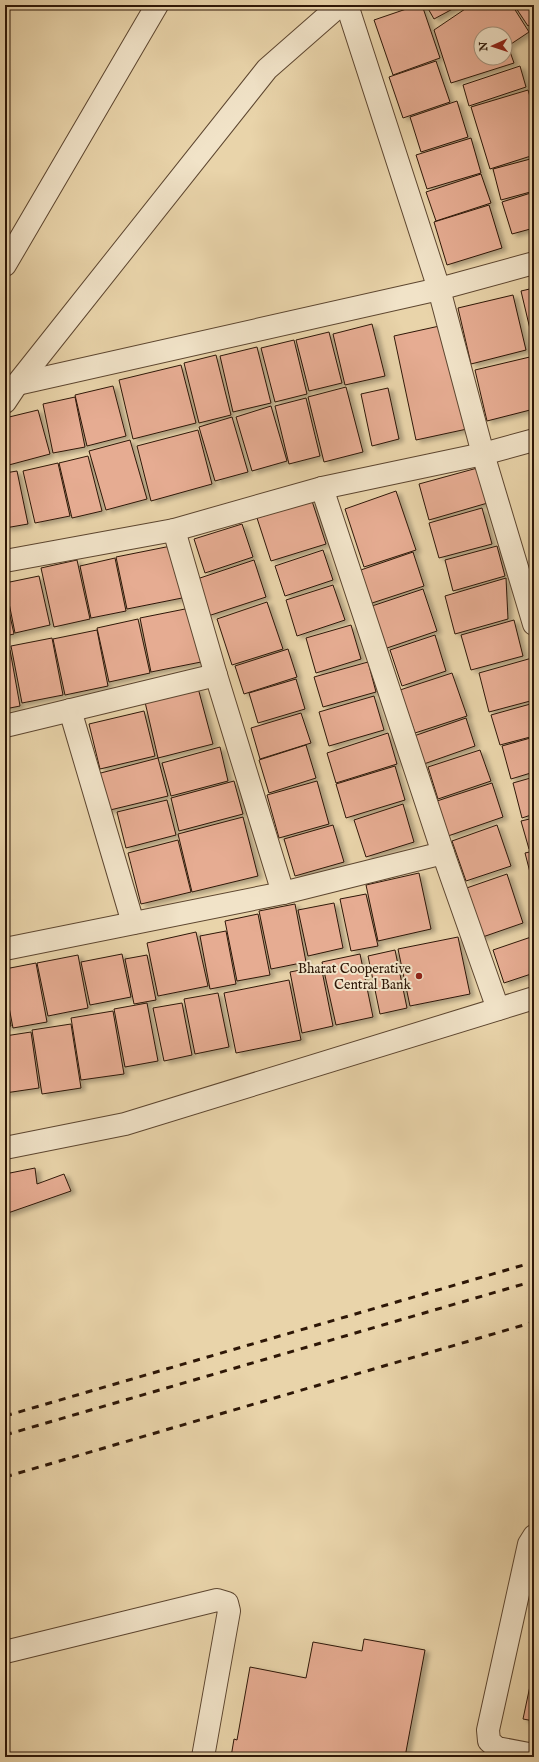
<svg xmlns="http://www.w3.org/2000/svg" width="539" height="1762" font-family="'IM FELL English',serif">
  <style>
    .building { fill: #e6ac92; stroke: #2e1707; fill-rule: evenodd; filter: url(#shadow) }
    .lines { fill: none; stroke-linecap: round; stroke-linejoin: round }
    .minor-casing { stroke: #5d4630; stroke-width: 24 }
    .minor { stroke: #f1e3c8; stroke-width: 22 }
    .rail { stroke: #2e1707; stroke-width: 3; stroke-dasharray: 7 7; stroke-linecap: butt }
    .poi-dot { fill: #8f2418; stroke: #f1e3c8; stroke-width: 1.5 }
    .labels { text-anchor: middle; stroke-width: 4; stroke-linejoin: round; paint-order: stroke }
    .poi-label { font-size: 14px; fill: #2e1707; stroke: #f1e3c8; text-anchor: end }
  </style>
  <defs>
    <filter id="shadow"><feDropShadow dx="4.5" dy="2.5" stdDeviation="2" flood-color="#0004"/></filter>
  </defs>
  <rect width="100%" height="100%" fill="#e9d4aa"/>
  <filter id="stains"><feTurbulence type="fractalNoise" baseFrequency=".005" numOctaves="4"/><feColorMatrix values="0 0 0 0 .2 0 0 0 0 .09 0 0 0 0 .02 0 0 0 .5 -.17"/></filter>
  <radialGradient id="worn" r=".72"><stop offset=".6" stop-color="#630" stop-opacity="0"/><stop offset="1" stop-color="#630" stop-opacity=".3"/></radialGradient>
  <g class="building">
    <path d="M418 5H422L440 58 393 75 374 20Z"/>
    <path d="M426 5H460L434 19Z"/>
    <path d="M471 5H512L529 32 508 46 514 63 451 83 434 30ZM481 34H505V58H481Z"/>
    <path d="M514 5H534V22L528 26Z"/>
    <path d="M436 61 450 102 403 118 389 77Z"/>
    <path d="M520 66 526 87 469 106 463 85Z"/>
    <path d="M528 90 534 110V155L490 169 471 107Z"/>
    <path d="M457 101 468 137 421 152 410 117Z"/>
    <path d="M471 138 481 173 427 189 416 155Z"/>
    <path d="M534 158V191L501 200 493 169Z"/>
    <path d="M481 174 491 203 436 221 426 192Z"/>
    <path d="M534 192V228L512 234 502 202Z"/>
    <path d="M489 205 502 248 447 265 434 222Z"/>
    <path d="M534 288V346L521 291Z"/>
    <path d="M513 295 526 350 471 364 458 308Z"/>
    <path d="M372 324 385 376 345 385 333 334Z"/>
    <path d="M444 325 467 429 416 440 394 336Z"/>
    <path d="M329 332 342 383 309 391 296 340Z"/>
    <path d="M294 340 307 394 275 402 261 348Z"/>
    <path d="M257 347 271 403 233 412 220 356Z"/>
    <path d="M216 355 231 415 199 423 184 363Z"/>
    <path d="M534 356V409L487 421 475 370Z"/>
    <path d="M181 365 196 423 133 439 119 380Z"/>
    <path d="M113 386 126 436 87 446 75 395Z"/>
    <path d="M346 387 363 452 324 462 308 397Z"/>
    <path d="M388 388 399 439 372 446 361 394Z"/>
    <path d="M75 397 85 447 53 453 43 404Z"/>
    <path d="M306 398 320 456 289 464 275 406Z"/>
    <path d="M271 406 287 461 252 471 236 417Z"/>
    <path d="M38 410 50 454 5 466V418Z"/>
    <path d="M232 417 248 472 215 481 199 427Z"/>
    <path d="M198 430 212 484 151 501 137 446Z"/>
    <path d="M130 440 147 499 106 510 89 451Z"/>
    <path d="M88 456 102 511 72 518 59 463Z"/>
    <path d="M58 463 70 516 35 523 23 471Z"/>
    <path d="M481 467 491 502 429 520 419 484Z"/>
    <path d="M17 471 28 524 5 528V473Z"/>
    <path d="M396 491 416 550 364 567 345 509Z"/>
    <path d="M312 501 326 544 271 561 257 518Z"/>
    <path d="M482 508 492 544 439 558 429 523Z"/>
    <path d="M242 524 253 557 205 573 194 539Z"/>
    <path d="M171 546 182 598 127 609 116 557Z"/>
    <path d="M497 546 505 576 453 591 445 560Z"/>
    <path d="M323 550 333 580 285 596 275 566Z"/>
    <path d="M413 552 424 586 366 605 355 572Z"/>
    <path d="M115 558 126 611 91 618 80 566Z"/>
    <path d="M77 560 90 619 54 627 41 568Z"/>
    <path d="M254 560 266 597 208 616 197 579Z"/>
    <path d="M39 576 50 625 15 633 5 583Z"/>
    <path d="M506 578 508 619 455 634 445 596Z"/>
    <path d="M333 585 345 620 297 636 286 600Z"/>
    <path d="M423 589 437 631 384 649 369 607Z"/>
    <path d="M5 593 14 634 5 636Z"/>
    <path d="M267 602 283 649 232 665 217 619Z"/>
    <path d="M190 608 201 662 151 672 140 618Z"/>
    <path d="M138 619 150 673 109 682 97 628Z"/>
    <path d="M514 620 523 656 471 670 461 635Z"/>
    <path d="M351 625 361 659 316 673 306 638Z"/>
    <path d="M97 630 108 686 65 695 53 639Z"/>
    <path d="M435 635 446 671 402 686 390 650Z"/>
    <path d="M52 638 63 695 22 703 11 646Z"/>
    <path d="M288 649 297 677 244 694 235 666Z"/>
    <path d="M10 650 20 706 5 709V651Z"/>
    <path d="M532 658 534 664V700L489 712 479 673Z"/>
    <path d="M368 662 376 692 323 707 314 677Z"/>
    <path d="M452 673 467 716 415 733 400 690Z"/>
    <path d="M296 679 305 709 258 723 249 693Z"/>
    <path d="M198 688 213 744 158 758 145 702Z"/>
    <path d="M374 696 384 730 329 746 319 712Z"/>
    <path d="M534 703V736L500 745 491 715Z"/>
    <path d="M144 711 155 756 100 769 89 724Z"/>
    <path d="M301 713 311 743 260 759 251 728Z"/>
    <path d="M466 718 475 746 421 765 411 737Z"/>
    <path d="M388 733 397 764 336 783 327 753Z"/>
    <path d="M534 737V772L511 779 502 746Z"/>
    <path d="M306 745 316 778 269 793 259 760Z"/>
    <path d="M220 747 228 781 171 796 162 763Z"/>
    <path d="M480 750 491 781 438 799 428 767Z"/>
    <path d="M158 758 168 796 106 811 97 774Z"/>
    <path d="M395 766 405 800 346 818 336 784Z"/>
    <path d="M534 777V814L522 818 513 783Z"/>
    <path d="M234 781 243 814 179 831 171 798Z"/>
    <path d="M317 781 329 824 279 838 267 795Z"/>
    <path d="M492 783 503 817 448 836 437 801Z"/>
    <path d="M167 800 176 835 126 848 117 812Z"/>
    <path d="M403 804 414 842 366 857 354 820Z"/>
    <path d="M243 817 258 876 192 892 178 834Z"/>
    <path d="M534 818V848L529 849 521 821Z"/>
    <path d="M333 825 344 862 295 876 284 839Z"/>
    <path d="M497 825 511 866 466 881 452 841Z"/>
    <path d="M178 840 191 892 141 904 128 853Z"/>
    <path d="M534 851V883L533 884 525 853Z"/>
    <path d="M419 873 431 929 378 941 366 885Z"/>
    <path d="M507 874 523 923 474 940 458 891Z"/>
    <path d="M366 894 378 946 351 951 340 899Z"/>
    <path d="M334 903 343 948 308 956 298 910Z"/>
    <path d="M295 904 306 962 271 969 259 911Z"/>
    <path d="M258 914 270 975 237 981 225 921Z"/>
    <path d="M226 931 236 984 210 989 200 936Z"/>
    <path d="M196 932 208 986 158 996 147 943Z"/>
    <path d="M534 936V973L504 983 493 950Z"/>
    <path d="M458 937 470 994 410 1006 398 949Z"/>
    <path d="M395 950 407 1008 380 1014 368 956Z"/>
    <path d="M122 954 131 997 90 1005 81 962Z"/>
    <path d="M360 954 373 1017 336 1025 322 962Z"/>
    <path d="M78 955 88 1008 48 1016 37 963Z"/>
    <path d="M147 955 156 1000 134 1004 125 959Z"/>
    <path d="M36 963 47 1022 13 1028 5 986V969Z"/>
    <path d="M321 966 333 1026 302 1033 290 972Z"/>
    <path d="M289 980 301 1040 236 1053 224 993Z"/>
    <path d="M218 993 229 1047 195 1054 184 999Z"/>
    <path d="M5 995 11 1026 5 1027Z"/>
    <path d="M147 1003 158 1061 125 1067 114 1009Z"/>
    <path d="M182 1003 192 1055 164 1061 153 1008Z"/>
    <path d="M113 1011 124 1074 81 1080 71 1018Z"/>
    <path d="M71 1024 81 1088 42 1094 32 1030Z"/>
    <path d="M31 1032 39 1088 5 1093V1036Z"/>
    <path d="M35 1168 37 1184 64 1174 71 1191 5 1214V1174Z"/>
    <path d="M364 1639 425 1650 405 1757H231L234 1739 237 1740 250 1667 306 1678 313 1642 362 1651Z"/>
    <path d="M534 1667V1721L523 1719Z"/>
  </g>
  <g class="lines">
    <g class="minor-casing">
      <g id="minor">
        <path d="M347 5 439 289 483 454 534 624"/>
        <path d="M5 265 157 5"/>
        <path d="M17 384 439 289 534 263"/>
        <path d="M5 402 17 384 267 69 340 5"/>
        <path d="M322 488 443 853 498 1009"/>
        <path d="M174 530 216 675 283 893"/>
        <path d="M5 561 174 530 322 488 483 454 534 440"/>
        <path d="M70 710 133 923"/>
        <path d="M5 726 216 675"/>
        <path d="M5 949 283 893 443 853"/>
        <path d="M5 1148 125 1124 534 998"/>
        <path d="M534 1536 529 1544 488 1730 489 1741 497 1748 534 1755"/>
        <path d="M5 1652 217 1600 227 1603 229 1611 203 1757"/>
      </g>
    </g>
    <use href="#minor" class="minor"/>
    <g class="rail">
      <path d="M5 1416 534 1262"/>
      <path d="M5 1435 534 1281"/>
      <path d="M5 1477 534 1322"/>
    </g>
  </g>
  <circle class="poi-dot" cx="419" cy="976" r="4"/>
  <g class="labels">
    <g class="poi-label">
      <text x="411" y="973">Bharat Cooperative<tspan x="411" dy="16">Central Bank</tspan></text>
    </g>
  </g>
  <rect width="539" height="1762" fill="none" stroke="#e9d4aa" stroke-width="20"/>
  <rect x="6" y="6" width="527" height="1750" fill="none" stroke="#2e1707" stroke-width="2"/>
  <rect x="10" y="10" width="519" height="1742" fill="none" stroke="#2e1707"/>
  <g transform="translate(493 46) rotate(267)"><circle r="19" fill="#f1e3c8" stroke="#a3917b"/>
  <path d="M0-3L7 15L0 10L-7 15Z" fill="#8f2418"/>
  <text y="-6" font-size="11" font-weight="bold" text-anchor="middle" fill="#2e1707">N</text>
  </g>
  <rect width="100%" height="100%" filter="url(#stains)"/>
  <rect width="100%" height="100%" fill="url(#worn)"/>
</svg>
